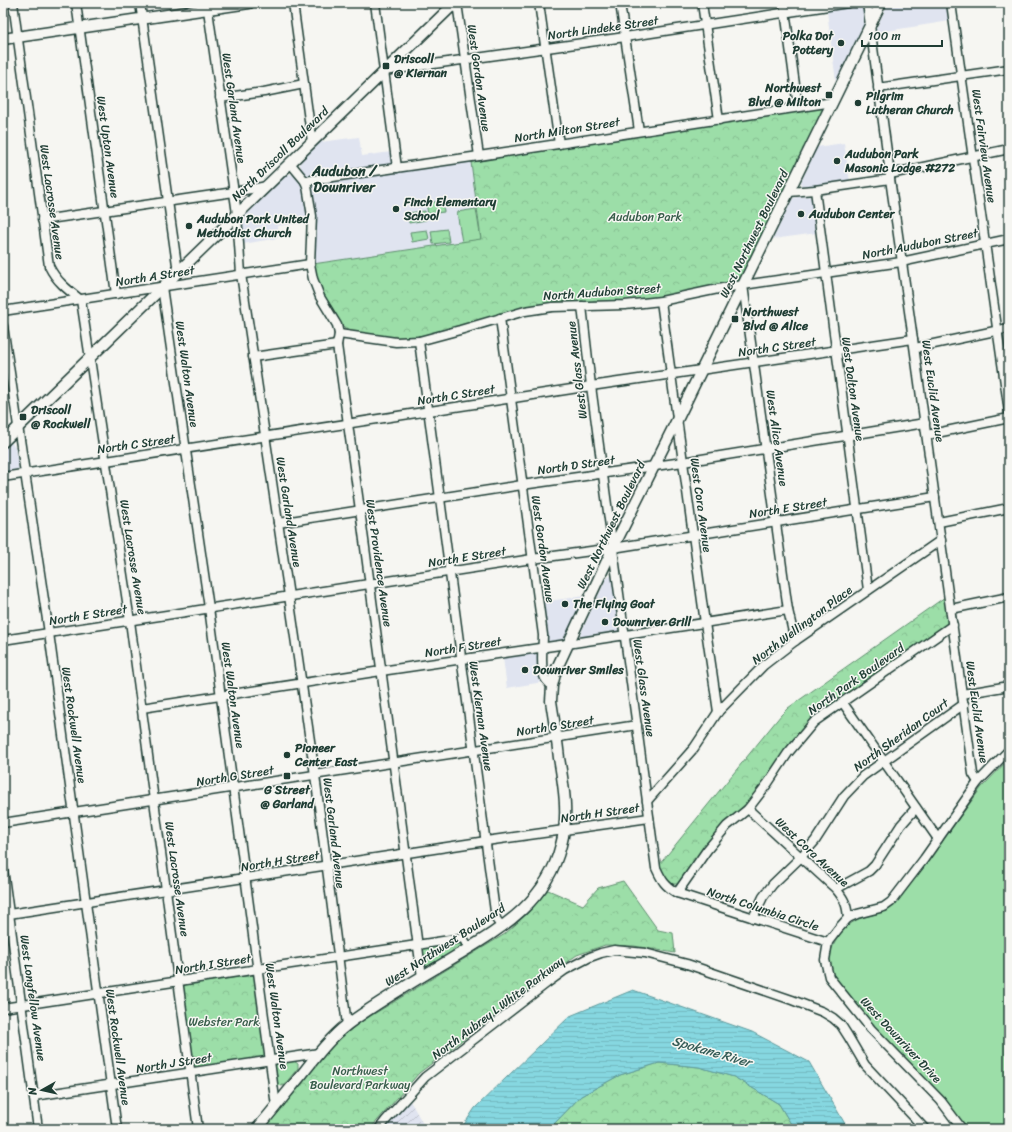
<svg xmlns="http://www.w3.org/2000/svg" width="1012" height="1132" font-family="Sriracha,sans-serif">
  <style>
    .built { fill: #e0e4f0 }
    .industrial { fill: url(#industrial-furrows) }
    .green { fill: #9cdea8; stroke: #5e8e6e }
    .forest { fill: url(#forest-crowns); stroke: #5e8e6e }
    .water { fill: url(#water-rules); stroke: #5d999b }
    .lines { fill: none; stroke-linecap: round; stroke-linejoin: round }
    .minor-casing { stroke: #1f3d34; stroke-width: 11 }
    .major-casing { stroke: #1f3d34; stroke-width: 13 }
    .minor { stroke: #f6f6f2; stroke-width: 8 }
    .major { stroke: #f6f6f2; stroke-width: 10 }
    .poi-dot { fill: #1f3d34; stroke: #f6f6f2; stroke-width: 1.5 }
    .labels { text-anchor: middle; stroke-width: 3; stroke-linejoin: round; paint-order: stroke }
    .street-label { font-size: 12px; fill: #1f3d34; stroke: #f6f6f2 }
    .poi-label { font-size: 12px; font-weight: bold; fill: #1f3d34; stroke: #f6f6f2; text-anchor: start }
    .park-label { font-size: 12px; fill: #385d4b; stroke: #f6f6f2 }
    .water-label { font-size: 13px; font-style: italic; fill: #345c56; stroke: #f6f6f2 }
    .quarter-label { font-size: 14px; font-weight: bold; fill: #1f3d34; stroke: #f6f6f2 }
  </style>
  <defs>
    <pattern id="industrial-furrows" width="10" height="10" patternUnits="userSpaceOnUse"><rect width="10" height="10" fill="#e0e4f0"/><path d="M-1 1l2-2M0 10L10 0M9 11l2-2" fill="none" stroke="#c0c4ce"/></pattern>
    <pattern id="forest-crowns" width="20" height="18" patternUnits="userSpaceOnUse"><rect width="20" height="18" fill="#9cdea8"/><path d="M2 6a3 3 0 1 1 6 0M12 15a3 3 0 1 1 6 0" fill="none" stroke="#86bf91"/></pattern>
    <pattern id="water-rules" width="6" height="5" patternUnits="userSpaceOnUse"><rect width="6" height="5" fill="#86d7e0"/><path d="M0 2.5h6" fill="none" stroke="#73b9c1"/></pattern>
  </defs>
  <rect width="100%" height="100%" fill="#f6f6f2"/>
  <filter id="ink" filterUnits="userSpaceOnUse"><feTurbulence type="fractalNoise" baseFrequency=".025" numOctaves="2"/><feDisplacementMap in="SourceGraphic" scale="8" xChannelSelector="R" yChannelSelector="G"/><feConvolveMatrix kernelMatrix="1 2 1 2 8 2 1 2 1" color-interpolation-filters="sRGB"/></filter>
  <g filter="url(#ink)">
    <g class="built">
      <path d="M890 3H947L950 21 874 33 888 4Z"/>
      <path d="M860 7 864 8 865 22 836 82 827 11Z"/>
      <path d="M359 137 362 156 391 152 394 173 471 162 482 239 313 264V250L316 246V218L314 200 311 196 308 178 301 169 300 164 301 161 320 142Z"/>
      <path d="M844 143 850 182 806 188 803 187 801 185V182L817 147Z"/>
      <path d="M288 174 294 175 301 182 304 186 309 222 277 226 278 238 243 244 242 219Z"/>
      <path d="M812 196 817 233 773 239 793 198 798 197Z"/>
      <path d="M11 443 14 445 15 447 19 470 18 471 3 474V450Z"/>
      <path d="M609 576 613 577 620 632 581 638 580 635 606 579Z"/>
      <path d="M585 596 563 641 548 644 546 641 541 602Z"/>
      <path d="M537 653 539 655 543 682 507 688 503 658Z"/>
    </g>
    <path class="industrial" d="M409 1099 426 1129H384Z"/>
    <g class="green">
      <path d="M476 209 484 258 465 261 457 212Z"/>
      <path d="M425 211 426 220 409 223 407 213Z"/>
      <path d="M427 230 429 239 412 242 410 232Z"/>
      <path d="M1009 759V1129H962L834 978C826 965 827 959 833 946 839 934 848 923 861 918 870 915 879 914 888 909 891 907 894 904 898 901L946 836 981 788Z"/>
    </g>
    <g class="forest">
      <path d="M824 108 785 191 738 281 736 283 705 288 661 298 630 302 557 305 408 340 349 332 344 328 327 305 320 292 313 264 481 239 471 162 719 122Z"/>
      <path d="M442 201 444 212 428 214 426 203Z"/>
      <path d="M447 229 449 242 433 244 431 231Z"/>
      <path d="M945 597 948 621 947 625 812 720 794 738 783 753 767 779 747 804 726 823 679 884H672L666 878 659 865 781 715 788 708Z"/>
      <path d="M623 881 658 930 673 933 675 953 634 946 605 945 577 955 549 974 419 1073 370 1129H264L320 1060 336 1042 359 1023 505 934C521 920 535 906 548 890L583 905 598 888Z"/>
      <path d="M458 943 461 944V947L430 966H426L424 965 422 951 423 949Z"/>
      <path d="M252 975 255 977 265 1056 264 1058 195 1069 194 1068 183 987 185 985 189 984Z"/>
      <path d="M294 1061 298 1064V1068L284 1085 282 1086 278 1085 275 1064Z"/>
      <path d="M659 1063 699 1067 734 1077 779 1104 794 1129H552V1126L581 1096 620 1075Z"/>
    </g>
    <path class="water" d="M633 990 752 1032 809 1062 848 1129H794L779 1104 734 1077 699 1067 659 1063 620 1075 581 1096 552 1126V1129H461L475 1108 570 1016Z"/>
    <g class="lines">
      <g class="minor-casing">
        <g id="minor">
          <path d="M13 3 49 266C56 281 68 290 81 300L130 621 198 1129"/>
          <path d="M76 3 116 294"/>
          <path d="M140 3 178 272"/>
          <path d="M207 3 237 214 241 274 289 596 315 775 347 1025"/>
          <path d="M293 3 312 142"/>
          <path d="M375 3 397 168"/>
          <path d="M457 3 479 156"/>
          <path d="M539 3 559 144"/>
          <path d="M620 3 639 131"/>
          <path d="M702 3 719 120"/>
          <path d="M784 3 798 107"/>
          <path d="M867 3 890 174V179L913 339 973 774 978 782"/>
          <path d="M951 3 1009 412"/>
          <path d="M384 71 625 37 848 3"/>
          <path d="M878 88 1009 69"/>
          <path d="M220 98 264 92 304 84"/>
          <path d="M290 163 305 181 307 186 312 216 310 264 313 279 320 297 337 325 339 334 337 345 360 510 422 977"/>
          <path d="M890 174 1009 149"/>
          <path d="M305 181 479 156 833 102"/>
          <path d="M815 190 868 590"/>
          <path d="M789 192 815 190 890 179"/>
          <path d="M42 220 234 192 267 186"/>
          <path d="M743 285 788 610 795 641"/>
          <path d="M162 287 209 608 276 1106"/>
          <path d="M661 301 705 623 718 712"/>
          <path d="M582 306 591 386 656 868C662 881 665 886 677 893L828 942"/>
          <path d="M3 311 310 264"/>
          <path d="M500 318 543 635C543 649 540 663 544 676 545 680 549 683 552 686"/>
          <path d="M3 326 49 633 117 1129"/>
          <path d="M339 334 396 342 419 341 460 330 525 311 552 307 625 305 661 301 723 288 901 262 1009 239"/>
          <path d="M419 341 496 919 502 927"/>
          <path d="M915 348 1009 328"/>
          <path d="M253 357 337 345"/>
          <path d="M927 435 1009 418"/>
          <path d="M3 477 591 386 913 339"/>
          <path d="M939 522 1009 508"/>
          <path d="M278 523 522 485 683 462 925 423"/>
          <path d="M951 609 1009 597"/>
          <path d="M3 640 532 559 613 548 935 497"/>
          <path d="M962 694 1009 686"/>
          <path d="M843 703 938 839"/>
          <path d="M142 708 381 671 567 644 788 610"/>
          <path d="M647 801 694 748 718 712 764 665 795 641 941 540"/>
          <path d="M748 809 836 889C845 900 847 905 848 918"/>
          <path d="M3 823 637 725"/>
          <path d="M3 869 38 1129"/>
          <path d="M836 889 869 871 875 865 901 825 916 808"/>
          <path d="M677 893 707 850 727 826 748 809 768 783 788 753 814 722 953 625"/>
          <path d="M9 914 486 841 649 818"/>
          <path d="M753 918 763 897 773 884 800 858 815 841 844 796 863 776 964 704"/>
          <path d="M3 1008 258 969 463 938 469 948"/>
          <path d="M34 1096 319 1053"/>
          <path d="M379 1129 386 1120 425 1077 547 983 565 970 590 957 601 953 614 950 645 953 687 964 792 1000 823 1012 833 1018 841 1025 848 1036 865 1065 925 1129"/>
          <path d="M962 1129 941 1101 871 1029 829 977 825 960 828 942 838 929 848 918 857 914 884 907 891 902 924 859 978 782 1009 750"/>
        </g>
      </g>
      <g class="major-casing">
        <g id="major">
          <path d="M3 39 249 3"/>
          <path d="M3 442 455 3"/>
          <path d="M257 1129C273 1110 288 1091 303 1073 317 1055 331 1037 348 1024 382 999 420 978 456 956 502 928 547 902 561 845 569 817 564 787 559 758 557 739 554 720 551 701L552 686 556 670 613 548 677 420 881 3"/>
        </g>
      </g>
      <use href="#minor" class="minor"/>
      <use href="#major" class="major"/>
    </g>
  </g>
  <g class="poi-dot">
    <circle cx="841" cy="43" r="4"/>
    <rect x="382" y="62" width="8" height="8" rx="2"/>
    <rect x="825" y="91" width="8" height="8" rx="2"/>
    <circle cx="858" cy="103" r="4"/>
    <circle cx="837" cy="161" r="4"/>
    <circle cx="396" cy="209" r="4"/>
    <circle cx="801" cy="214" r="4"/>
    <circle cx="189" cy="226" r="4"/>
    <rect x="731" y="315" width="8" height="8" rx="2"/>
    <rect x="19" y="413" width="8" height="8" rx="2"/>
    <circle cx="565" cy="604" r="4"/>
    <circle cx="605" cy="622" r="4"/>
    <circle cx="525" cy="670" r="4"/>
    <circle cx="287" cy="755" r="4"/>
    <rect x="283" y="772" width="8" height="8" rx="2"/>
  </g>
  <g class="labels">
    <g class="street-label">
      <text transform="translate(603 28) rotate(-8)" y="4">North Lindeke Street</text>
      <text transform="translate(479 78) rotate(82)" y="4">West Gordon Avenue</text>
      <text transform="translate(234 108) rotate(82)" y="4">West Garland Avenue</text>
      <text transform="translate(567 130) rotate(-9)" y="4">North Milton Street</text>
      <text transform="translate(984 146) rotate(82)" y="4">West Fairview Avenue</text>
      <text transform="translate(108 147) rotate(82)" y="4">West Upton Avenue</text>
      <text transform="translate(280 154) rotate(-44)" y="4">North Driscoll Boulevard</text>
      <text transform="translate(52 202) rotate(82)" y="4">West Lacrosse Avenue</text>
      <text transform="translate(754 234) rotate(-64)" y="4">West Northwest Boulevard</text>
      <text transform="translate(920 244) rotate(-11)" y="4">North Audubon Street</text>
      <text transform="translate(155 276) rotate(-9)" y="4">North A Street</text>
      <text transform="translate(602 292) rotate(-4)" y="4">North Audubon Street</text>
      <text transform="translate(777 347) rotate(-8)" y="4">North C Street</text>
      <text transform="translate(577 370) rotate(-97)" y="4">West Glass Avenue</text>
      <text transform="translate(187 374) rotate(82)" y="4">West Walton Avenue</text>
      <text transform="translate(853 389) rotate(82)" y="4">West Dalton Avenue</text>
      <text transform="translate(933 391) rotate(82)" y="4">West Euclid Avenue</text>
      <text transform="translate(456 395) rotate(-9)" y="4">North C Street</text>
      <text transform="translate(777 438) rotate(82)" y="4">West Alice Avenue</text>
      <text transform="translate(136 444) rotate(-8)" y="4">North C Street</text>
      <text transform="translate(576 465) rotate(-8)" y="4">North D Street</text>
      <text transform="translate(701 505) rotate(82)" y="4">West Cora Avenue</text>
      <text transform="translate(788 508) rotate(-9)" y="4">North E Street</text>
      <text transform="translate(289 512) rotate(81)" y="4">West Garland Avenue</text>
      <text transform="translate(611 525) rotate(-64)" y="4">West Northwest Boulevard</text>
      <text transform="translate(543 549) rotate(82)" y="4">West Gordon Avenue</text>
      <text transform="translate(133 557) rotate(81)" y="4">West Lacrosse Avenue</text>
      <text transform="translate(467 557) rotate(-9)" y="4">North E Street</text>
      <text transform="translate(379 563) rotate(82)" y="4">West Providence Avenue</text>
      <text transform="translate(88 615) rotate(-9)" y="4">North E Street</text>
      <text transform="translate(802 625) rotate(-37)" y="4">North Wellington Place</text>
      <text transform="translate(463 647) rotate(-9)" y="4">North F Street</text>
      <text transform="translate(856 679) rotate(-35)" y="4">North Park Boulevard</text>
      <text transform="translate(644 688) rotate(82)" y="4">West Glass Avenue</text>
      <text transform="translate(233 695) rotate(82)" y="4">West Walton Avenue</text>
      <text transform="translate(977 712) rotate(82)" y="4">West Euclid Avenue</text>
      <text transform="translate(481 716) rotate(82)" y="4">West Kiernan Avenue</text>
      <text transform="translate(74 725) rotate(82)" y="4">West Rockwell Avenue</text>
      <text transform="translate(555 726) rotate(-9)" y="4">North G Street</text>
      <text transform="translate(901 735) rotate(-36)" y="4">North Sheridan Court</text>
      <text transform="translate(235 776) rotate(-9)" y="4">North G Street</text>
      <text transform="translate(600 813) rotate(-8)" y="4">North H Street</text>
      <text transform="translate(334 833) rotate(83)" y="4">West Garland Avenue</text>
      <text transform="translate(812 852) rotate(43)" y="4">West Cora Avenue</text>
      <text transform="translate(280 861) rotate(-9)" y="4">North H Street</text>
      <text transform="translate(177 879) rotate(82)" y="4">West Lacrosse Avenue</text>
      <text transform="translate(763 909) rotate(18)" y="4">North Columbia Circle</text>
      <text transform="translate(445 945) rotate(-33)" y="4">West Northwest Boulevard</text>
      <text transform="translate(213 964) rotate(-9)" y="4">North I Street</text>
      <text transform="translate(33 998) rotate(82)" y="4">West Longfellow Avenue</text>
      <text transform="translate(498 1008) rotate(-37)" y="4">North Aubrey L White Parkway</text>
      <text transform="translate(277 1016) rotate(82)" y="4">West Walton Avenue</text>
      <text transform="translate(901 1040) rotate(47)" y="4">West Downriver Drive</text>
      <text transform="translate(118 1047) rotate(82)" y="4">West Rockwell Avenue</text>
      <text transform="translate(174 1063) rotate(-9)" y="4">North J Street</text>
    </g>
    <g class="poi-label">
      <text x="833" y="40" text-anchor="end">Polka Dot<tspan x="833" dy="14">Pottery</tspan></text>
      <text x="394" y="63">Driscoll<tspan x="394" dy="14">@ Kiernan</tspan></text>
      <text x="821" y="92" text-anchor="end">Northwest<tspan x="821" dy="14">Blvd @ Milton</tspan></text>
      <text x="866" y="100">Pilgrim<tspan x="866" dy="14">Lutheran Church</tspan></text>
      <text x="845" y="158">Audubon Park<tspan x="845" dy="14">Masonic Lodge #272</tspan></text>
      <text x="404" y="206">Finch Elementary<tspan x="404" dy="14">School</tspan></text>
      <text x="809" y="218">Audubon Center</text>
      <text x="197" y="223">Audubon Park United<tspan x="197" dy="14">Methodist Church</tspan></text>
      <text x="743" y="316">Northwest<tspan x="743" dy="14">Blvd @ Alice</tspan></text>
      <text x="31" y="414">Driscoll<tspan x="31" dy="14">@ Rockwell</tspan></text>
      <text x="573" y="608">The Flying Goat</text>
      <text x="613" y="626">Downriver Grill</text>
      <text x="533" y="674">Downriver Smiles</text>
      <text x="295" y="752">Pioneer<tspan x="295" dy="14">Center East</tspan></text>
      <text x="287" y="794" text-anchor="middle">G Street<tspan x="287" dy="14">@ Garland</tspan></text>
    </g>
    <g class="park-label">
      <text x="645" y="221">Audubon Park</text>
      <text x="224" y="1026">Webster Park</text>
      <text x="360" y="1075">Northwest<tspan x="360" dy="14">Boulevard Parkway</tspan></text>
    </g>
    <g class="water-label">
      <text transform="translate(712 1051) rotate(16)" y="5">Spokane River</text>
    </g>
    <g class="quarter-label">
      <text x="344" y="176">Audubon /<tspan x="344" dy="16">Downriver</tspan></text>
    </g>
  </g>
  <rect width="1012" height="1132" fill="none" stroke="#f6f6f2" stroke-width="16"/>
  <rect x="8" y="8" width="996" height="1116" fill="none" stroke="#1f3d34" stroke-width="1.5" filter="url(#ink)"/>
  <g transform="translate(42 1090) rotate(262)" stroke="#f6f6f2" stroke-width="3" paint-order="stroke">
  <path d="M0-3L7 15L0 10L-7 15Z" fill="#1f3d34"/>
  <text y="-6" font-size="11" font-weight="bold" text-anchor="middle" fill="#1f3d34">N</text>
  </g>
  <path d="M862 40v6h80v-6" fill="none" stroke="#1f3d34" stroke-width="2"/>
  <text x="868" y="40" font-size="12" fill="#1f3d34" stroke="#f6f6f2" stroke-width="3" paint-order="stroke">100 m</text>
</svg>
